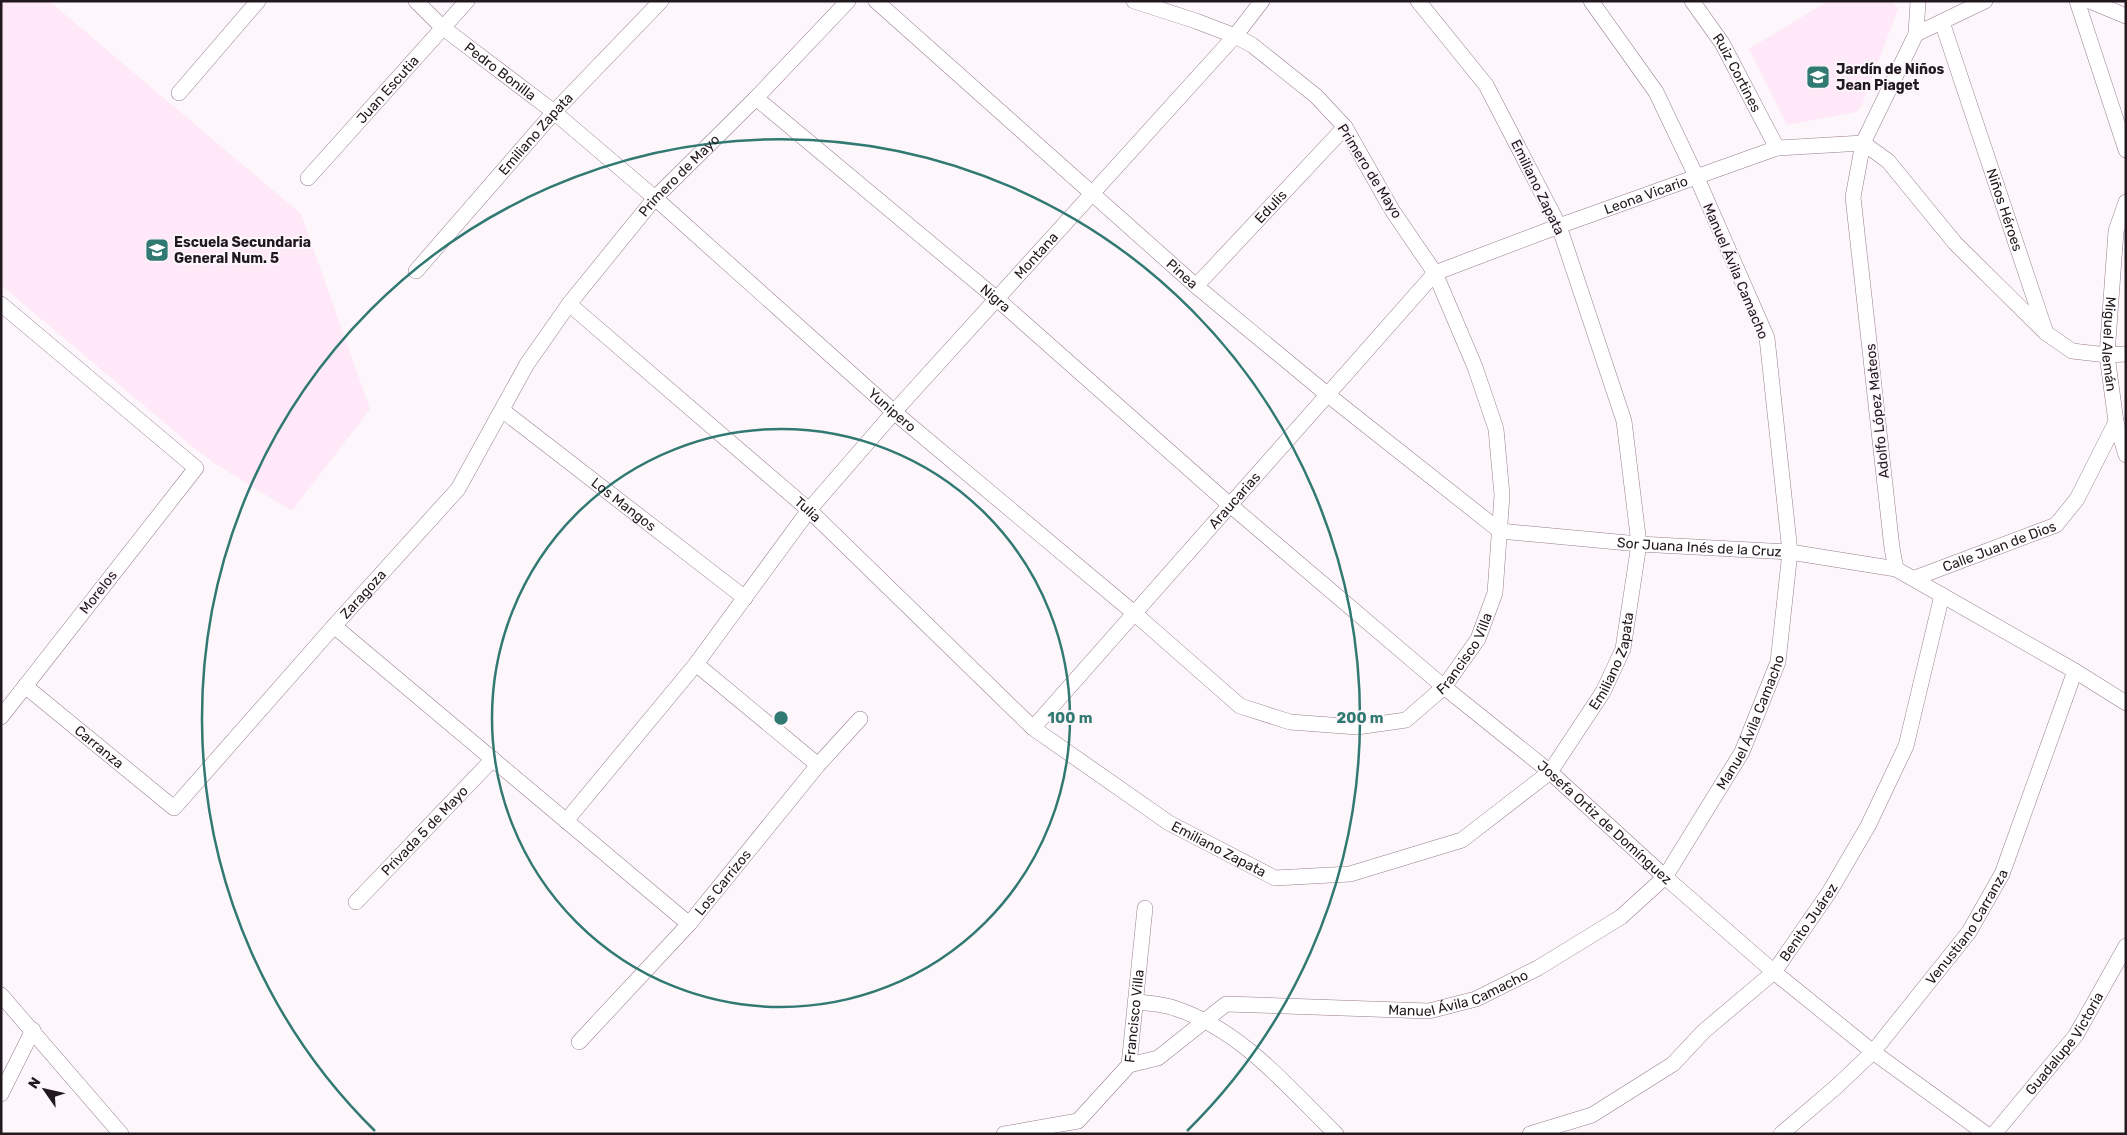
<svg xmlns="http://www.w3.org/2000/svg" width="2127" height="1135" font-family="Rubik,sans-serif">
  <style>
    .built { fill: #ffe8f7 }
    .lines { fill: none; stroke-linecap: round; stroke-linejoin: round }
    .street-casing { stroke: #987d90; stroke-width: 16 }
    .street { stroke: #fff; stroke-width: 15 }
    .ring { fill: none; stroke: #317972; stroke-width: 2.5 }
    .labels { text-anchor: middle; stroke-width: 4; stroke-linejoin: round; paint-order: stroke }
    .poi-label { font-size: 14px; font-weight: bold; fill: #22181f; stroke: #fdf7fb; text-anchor: start }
    .street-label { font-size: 14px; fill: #22181f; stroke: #fdf7fb }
    .centre { fill: #317972; stroke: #fdf7fb; stroke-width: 2.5 }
    .ring-label { font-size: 15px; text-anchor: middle; font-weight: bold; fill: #317972; stroke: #fdf7fb; stroke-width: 4; stroke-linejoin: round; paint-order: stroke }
  </style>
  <rect width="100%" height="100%" fill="#fdf7fb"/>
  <g class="built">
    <path d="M3 1H49L301 214 370 409 292 511 214 463 193 447 1 285V3Z"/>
    <path d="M1828 1H1893L1898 9 1862 105 1856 112 1787 125 1749 49Z"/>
  </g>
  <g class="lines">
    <g class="street-casing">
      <g id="street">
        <path id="s1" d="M416 1 442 27 554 112 655 198 894 412 1134 613 1240 706 1290 722 1357 727 1406 720 1444 687 1478 639 1495 593 1502 495 1496 429 1475 367 1435 273 1392 210 1345 127 1316 96 1252 45 1235 36 1196 21 1134 1"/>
        <path id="s2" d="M876 1 1196 286 1328 395 1500 531 1639 544 1790 552 1896 569 2075 671 2126 703"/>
        <path id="s3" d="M1692 1 1722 43 1777 148"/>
        <path d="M2077 1 2126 150"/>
        <path d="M2090 1 2126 16"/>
        <path id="s4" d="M1942 22 2046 333 2072 351 2107 355 2126 354"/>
        <path d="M1916 34 1985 1"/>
        <path d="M179 93 258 1"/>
        <path id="s5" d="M756 98 997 299 1230 505 1444 687 1550 772 1665 877 1774 972 1873 1052 1986 1134"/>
        <path id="s6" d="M308 178 467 1"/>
        <path id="s7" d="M2126 202 2116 231 2107 355 2116 422 2126 455"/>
        <path id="s8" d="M416 271 554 112 661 1"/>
        <path id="s9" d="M1196 286 1345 127"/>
        <path d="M1 304 196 468 1 717"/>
        <path id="s10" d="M569 304 809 510 1033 728 1169 823 1275 878 1350 874 1462 840 1550 772 1603 692 1623 649 1639 544 1624 421 1559 226 1486 85 1418 1"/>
        <path id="s11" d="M502 410 745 598"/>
        <path d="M1896 569 1892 548 1853 197 1863 143 1916 34 1918 1"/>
        <path id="s12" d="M1915 578 2056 525 2077 499 2116 422"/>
        <path d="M334 626 689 924"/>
        <path d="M696 664 818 765"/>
        <path id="s13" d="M25 686 174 808 334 626 458 489 527 364 569 304 655 198 756 98 848 1"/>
        <path id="s14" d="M1033 728 1435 273 1559 226 1777 148 1863 143 1888 161 1955 243 2046 333"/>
        <path id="s15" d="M566 821 696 664 809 510 894 412 1235 36 1262 1"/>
        <path id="s16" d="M356 902 493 759"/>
        <path d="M1 995 121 1134"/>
        <path d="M1135 1002C1149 1003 1164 1004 1177 1009 1242 1031 1288 1087 1336 1134"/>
        <path id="s17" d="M579 1042 689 924 818 765 860 719"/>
        <path id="s18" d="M1129 1065 1158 1058 1226 1004 1429 1011 1476 999 1538 968 1621 917 1665 877 1742 752 1778 662 1790 552 1767 338 1697 178 1656 92 1591 1"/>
        <path d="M1 1094 33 1030"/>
        <path id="s19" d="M1004 1134 1078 1121 1129 1065 1145 908"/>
        <path id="s20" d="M1530 1134 1592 1115 1673 1064 1704 1031 1774 972 1830 891 1868 826 1906 746 1942 595"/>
        <path id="s21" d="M1781 1134 1836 1087 1873 1052 1969 932 2002 874 2075 671"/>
        <path id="s22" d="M1994 1134 2076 1035 2126 946"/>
      </g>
    </g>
    <use href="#street" class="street"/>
  </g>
  <g class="ring">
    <circle cx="781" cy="718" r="289"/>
    <path d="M375 1131A579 579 0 1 1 1187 1131"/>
  </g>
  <defs>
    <g id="school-square" transform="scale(1.25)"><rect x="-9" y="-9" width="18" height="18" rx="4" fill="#317972" stroke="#fdf7fb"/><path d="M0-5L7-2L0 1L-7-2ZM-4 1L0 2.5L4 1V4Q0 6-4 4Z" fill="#fff"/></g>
  </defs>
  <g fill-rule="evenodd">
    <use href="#school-square" x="1818" y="77"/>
    <use href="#school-square" x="157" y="250"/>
  </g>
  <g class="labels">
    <g class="poi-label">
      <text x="1836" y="74">Jardín de Niños<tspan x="1836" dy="16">Jean Piaget</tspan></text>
      <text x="174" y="247">Escuela Secundaria<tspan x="174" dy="16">General Num. 5</tspan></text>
    </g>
    <g class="street-label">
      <text dy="5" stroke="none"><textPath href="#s1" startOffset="110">Pedro Bonilla</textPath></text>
      <text dy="5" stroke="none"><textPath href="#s3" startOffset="85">Ruiz Cortines</textPath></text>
      <text dy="5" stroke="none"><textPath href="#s6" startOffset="119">Juan Escutia</textPath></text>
      <text dy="5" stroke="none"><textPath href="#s8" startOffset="182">Emiliano Zapata</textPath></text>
      <text transform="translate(1370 171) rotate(58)" y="5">Primero de Mayo</text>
      <text dy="5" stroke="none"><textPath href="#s13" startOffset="1005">Primero de Mayo</textPath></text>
      <text transform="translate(1538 187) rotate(64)" y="5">Emiliano Zapata</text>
      <text dy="5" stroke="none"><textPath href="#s14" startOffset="832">Leona Vicario</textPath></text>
      <text dy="5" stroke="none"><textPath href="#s9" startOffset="109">Edulis</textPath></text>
      <text dy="5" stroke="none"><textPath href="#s4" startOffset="198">Niños Héroes</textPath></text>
      <text dy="5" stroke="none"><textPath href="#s15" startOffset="736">Montana</textPath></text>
      <text transform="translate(1736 271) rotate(67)" y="5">Manuel Ávila Camacho</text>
      <text dy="5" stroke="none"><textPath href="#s2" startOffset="410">Pinea</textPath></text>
      <text dy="5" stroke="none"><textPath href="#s5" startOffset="312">Nigra</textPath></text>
      <text dy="5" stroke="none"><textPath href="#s7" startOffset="144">Miguel Alemán</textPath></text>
      <text dy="5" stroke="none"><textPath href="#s1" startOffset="628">Yunipero</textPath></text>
      <text transform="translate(1877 411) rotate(-96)" y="5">Adolfo López Mateos</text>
      <text dy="5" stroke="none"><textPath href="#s14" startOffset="304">Araucarias</textPath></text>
      <text dy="5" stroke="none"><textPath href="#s11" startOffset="154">Los Mangos</textPath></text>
      <text dy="5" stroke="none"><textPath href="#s10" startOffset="315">Tulia</textPath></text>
      <text dy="5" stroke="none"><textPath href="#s12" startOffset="90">Calle Juan de Dios</textPath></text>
      <text dy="5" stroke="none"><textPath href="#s2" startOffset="1019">Sor Juana Inés de la Cruz</textPath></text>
      <text transform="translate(98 592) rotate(-52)" y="5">Morelos</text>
      <text dy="5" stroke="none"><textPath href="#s13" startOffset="478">Zaragoza</textPath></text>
      <text dy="5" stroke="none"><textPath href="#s1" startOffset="1344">Francisco Villa</textPath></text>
      <text dy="5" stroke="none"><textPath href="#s10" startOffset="1346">Emiliano Zapata</textPath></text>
      <text dy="5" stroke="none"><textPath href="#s18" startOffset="772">Manuel Ávila Camacho</textPath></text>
      <text dy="5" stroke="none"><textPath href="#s13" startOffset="96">Carranza</textPath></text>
      <text dy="5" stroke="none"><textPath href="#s5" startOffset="1116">Josefa Ortiz de Domínguez</textPath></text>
      <text dy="5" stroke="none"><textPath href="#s16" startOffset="99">Privada 5 de Mayo</textPath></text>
      <text dy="5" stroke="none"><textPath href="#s10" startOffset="851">Emiliano Zapata</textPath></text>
      <text dy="5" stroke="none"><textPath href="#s17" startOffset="215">Los Carrizos</textPath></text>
      <text dy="5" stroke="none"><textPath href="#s20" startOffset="358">Benito Juárez</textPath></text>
      <text dy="5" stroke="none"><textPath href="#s21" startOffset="280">Venustiano Carranza</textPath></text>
      <text dy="5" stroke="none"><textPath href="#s18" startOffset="352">Manuel Ávila Camacho</textPath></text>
      <text dy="5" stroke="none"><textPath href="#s19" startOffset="200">Francisco Villa</textPath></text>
      <text dy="5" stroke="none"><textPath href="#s22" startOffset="115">Guadalupe Victoria</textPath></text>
    </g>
  </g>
  <circle cx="781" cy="718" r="8" class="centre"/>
  <g class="ring-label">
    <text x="1070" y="723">100 m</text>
    <text x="1360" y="723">200 m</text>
  </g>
  <rect width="2127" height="1135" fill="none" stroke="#22181f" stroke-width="5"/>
  <g transform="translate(45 1090) rotate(304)" stroke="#fdf7fb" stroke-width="4" paint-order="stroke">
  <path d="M0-4L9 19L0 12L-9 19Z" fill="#22181f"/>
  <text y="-8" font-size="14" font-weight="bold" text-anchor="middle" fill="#22181f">N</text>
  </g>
</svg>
